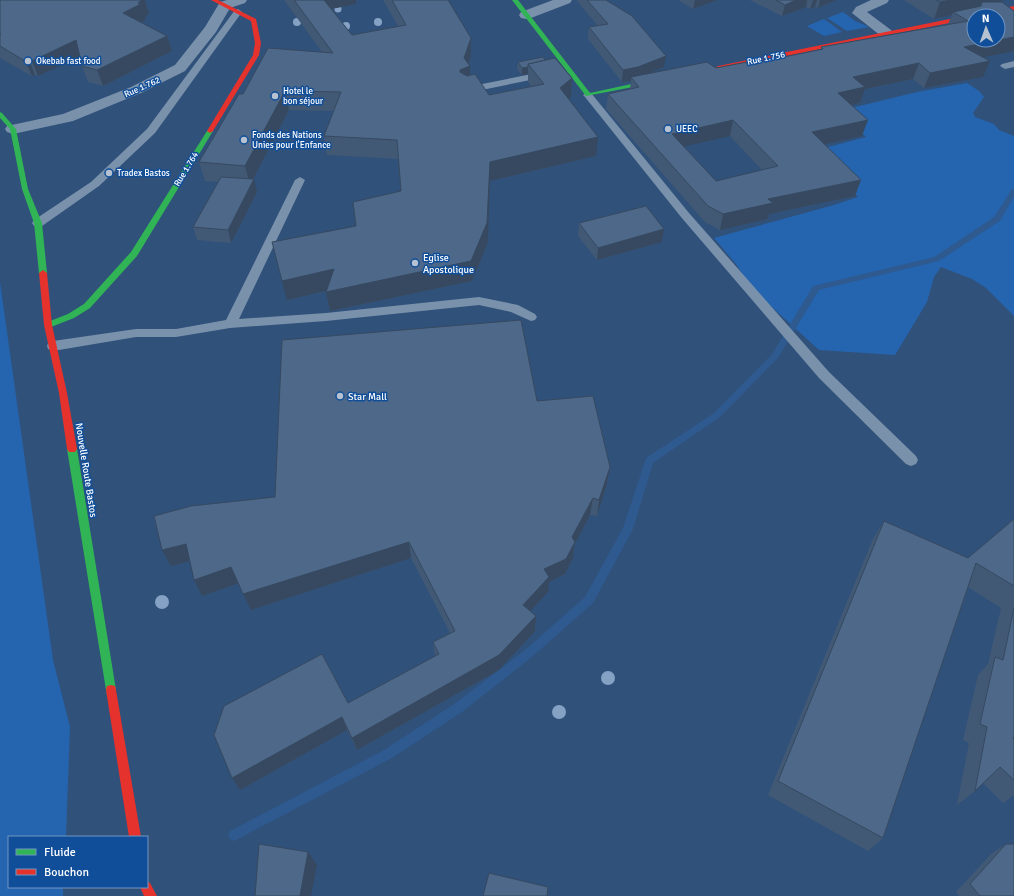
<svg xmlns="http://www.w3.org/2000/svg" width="1014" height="896" font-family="Signika,sans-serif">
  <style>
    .green { fill: #2565b0 }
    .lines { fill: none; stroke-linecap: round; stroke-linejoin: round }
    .stream { fill: #2e5a90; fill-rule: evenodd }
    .lane { fill: #7a91ac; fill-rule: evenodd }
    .street { fill: #7a91ac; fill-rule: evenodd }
    .fast { fill: #30b455; fill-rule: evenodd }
    .jam { fill: #e5322d; fill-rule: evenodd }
    .tree { fill: #85a1c3 }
    .wall { fill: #425976; fill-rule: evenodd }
    .shaded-wall { fill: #364960 }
    .building { fill: #4d6889; stroke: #364960; fill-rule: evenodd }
    .poi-dot { fill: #b7c2d0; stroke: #104e99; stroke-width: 1.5 }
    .labels { text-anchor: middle; stroke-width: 3; stroke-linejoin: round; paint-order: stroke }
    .far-street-label { font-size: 9px; fill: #fff; stroke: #104e99 }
    .far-poi-label { font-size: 9px; fill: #fff; stroke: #104e99; text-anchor: start }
    .poi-label { font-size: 10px; fill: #fff; stroke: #104e99; text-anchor: start }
    .street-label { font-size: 10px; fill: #fff; stroke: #104e99 }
  </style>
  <rect width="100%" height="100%" fill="#30517a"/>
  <g class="green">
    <path d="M843 12 855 21 869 27 847 31 827 18Z"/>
    <path d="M824 19 842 32 824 36 807 26Z"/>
    <path d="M967 83 979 91 984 97 973 113 975 117 994 124 999 130 1014 136V316L986 288 972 279 941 267 934 277 927 302 895 355 819 350 752 289 736 264 714 238 834 205 858 197 825 164 809 152 866 137 839 111 917 92Z"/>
    <path d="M0 282 53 660 70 727 66 837H9V887H63V896H0Z"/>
  </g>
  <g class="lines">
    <path class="stream" d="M1012 189H1014V197L1000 221 939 261 819 290 778 358 720 417 653 463 633 529 593 603 533 656 462 712 392 758 238 839 234 841 230 839 228 835 230 831 384 750 454 704 525 650 585 597 623 528 646 458 714 413 772 354 813 286 934 257 994 217Z"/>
    <g class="lane">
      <path d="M238 9 242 12 155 133 99 186 42 226H34L32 223 34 220 91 182 147 129 235 10Z"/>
      <path d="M1014 61V67L1005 69 1000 66 1002 64Z"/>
      <path d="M547 71 552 74 550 76 467 93 462 90 467 87Z"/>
      <path d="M588 92 591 93 689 213 829 372 916 456 918 460 916 464 911 466 906 464 819 378 681 217 585 97 583 95Z"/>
      <path d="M300 177 305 180 239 319 326 313 479 297 518 305 535 314 537 317 535 320 531 321 511 312 479 305 326 321 230 328 176 337H136L53 351 48 349 47 346 48 343 53 341 136 329H176L226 320 295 180Z"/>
    </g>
    <g class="street">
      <path d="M227 0H247L245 3 230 8 216 32 185 71 141 93 73 121 13 134 7 132 5 129 7 126 63 114 131 87 175 65 205 27 220 2Z"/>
      <path d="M553 0H572L570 3 531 18 526 19 521 18 519 15 521 12Z"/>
      <path d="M871 0H889L887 3 867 12 891 30 893 33 891 36 886 37 881 36 852 13 856 7Z"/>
    </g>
    <g class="fast">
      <path d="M512 0H518L590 93 659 78 662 80 659 82 586 96Z"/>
      <path d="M0 112 2 113 16 129 28 189 42 223 47 273 43 276 39 273 34 223 22 189 10 129 0 118Z"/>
      <path d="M210 129 213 131 137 256 90 308 74 318 51 327H45L44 325 45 323 68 314 84 304 131 252 207 131Z"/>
      <path d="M72 445 75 446 77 449 116 690 115 694 111 695 107 694 106 690 67 449 69 446Z"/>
    </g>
    <g class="jam">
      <path d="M211 0H218L256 19 261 43 259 55 213 131 210 133 207 131 253 55 255 43 251 21Z"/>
      <path d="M1014 6V10L983 16H974V18L718 70 715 68 718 66Z"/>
      <path d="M43 270 47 273 52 325 67 393 77 449 75 452H69L67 449 59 393 44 325 39 273Z"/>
      <path d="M111 685 115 686 116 690 141 837H129L106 690 107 686Z"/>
      <path d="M147 881 150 883 157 896H144L140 887H147Z"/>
    </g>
  </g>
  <g class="tree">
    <circle cx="338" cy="9" r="3.5"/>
    <circle cx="297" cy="22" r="4"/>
    <circle cx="378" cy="22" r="4"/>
    <circle cx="346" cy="26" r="4"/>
    <circle cx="162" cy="602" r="7"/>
    <circle cx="608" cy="678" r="7"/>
    <circle cx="559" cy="712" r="7"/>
  </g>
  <g class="wall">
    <path d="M0 0H145L149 14 145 16 146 20 141 22 167 36 172 51 103 86 88 82 82 66 79 57 38 76 35 75 32 76 0 58Z"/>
    <path d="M284 0H356V4L331 9 352 35 398 26 383 0H448L471 38V56L469 65 470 75 489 95 531 86 528 82V74L522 75 517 69 518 62 545 60 572 78 571 97 568 99 596 156 490 181 488 242 472 281 330 311 326 291 287 300 356 226 401 191 398 159 327 155 324 136 334 111 289 110 253 179 257 192 231 243 197 240 193 227 218 182 205 181 199 162 243 94 322 52Z"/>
    <path d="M577 0H606L664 67 650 73 716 68 749 64 821 49V47L948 24 952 15 934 19 904 0H1006L994 2 1014 51 982 57 983 77 924 88 913 79 865 89 860 103 851 105 862 136 825 144 855 196 769 214 768 219 720 230 705 222 606 109 608 94 630 89 631 81 622 82 588 39 589 27 598 26 577 1ZM730 136 762 170 716 181 684 146Z"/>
    <path d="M678 0H717L693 9Z"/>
    <path d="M750 0H836L818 8 815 7 810 9 806 7 782 16Z"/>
    <path d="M579 223 662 242 597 260 578 236Z"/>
    <path d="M537 401 610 467 607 484 597 516 590 515 574 546 573 558 565 574 549 582 548 592 530 611 536 616 535 631 499 670 357 750 347 730 240 790 232 778 435 656 433 642 450 633 411 558 251 610 238 583 202 596 190 561 171 566 162 550 275 497Z"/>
    <path d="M1014 519V736L1013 739H1014V795L1003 803 983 783 975 791 957 805 969 743 963 740 978 675 988 664 1001 608 968 587 883 838 868 851 768 795 872 541 884 521 968 558Z"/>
    <path d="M1006 844 1014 896H959L956 892 991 854Z"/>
  </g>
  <g class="shaded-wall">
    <path d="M142 0H145L149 14 145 16 146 20 128 28 123 13Z"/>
    <path d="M320 0H356V4L321 11Z"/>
    <path d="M695 0H717L693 9Z"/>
    <path d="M796 0H807L806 7 782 16 785 5Z"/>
    <path d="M813 0H817L815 7 810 9Z"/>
    <path d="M820 0H836L818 8Z"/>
    <path d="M952 0H1006L985 4 982 2 979 10 953 12 952 15 934 19 940 2Z"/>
    <path d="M167 36 172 51 103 86 97 70Z"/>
    <path d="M1014 37V51L957 63 964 47Z"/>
    <path d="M471 38V56L468 67 470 66V85L461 89 460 70Z"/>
    <path d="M76 40 82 56 38 76 32 61Z"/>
    <path d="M666 56 664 67 636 79 631 77V81L622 82 623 70Z"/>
    <path d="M29 59 35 75 32 76 25 61Z"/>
    <path d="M990 61 983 77 924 88 930 73Z"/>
    <path d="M919 63 913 79 865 89 860 103 833 109 838 93 853 77Z"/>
    <path d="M528 67V74L522 75V68Z"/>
    <path d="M572 78 571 97 559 107 560 88Z"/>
    <path d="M285 91 289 110 250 185 245 166Z"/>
    <path d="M733 120 730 136 669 150 672 134Z"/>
    <path d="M868 120 862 136 808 148 812 132Z"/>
    <path d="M598 137 596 156 490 181 488 242 472 281 330 311 326 292 490 162Z"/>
    <path d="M254 179 257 192 231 243 228 230Z"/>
    <path d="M861 180 855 196 769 214 768 219 720 230 723 214 768 199Z"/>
    <path d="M664 229 662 242 597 260 598 248Z"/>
    <path d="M334 269 338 288 287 300 282 281Z"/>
    <path d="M610 467 607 484 597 516 599 500Z"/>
    <path d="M593 498 590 515 574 546 573 558 565 574 549 582 548 592 522 620 523 605 544 569 572 537Z"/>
    <path d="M409 542 411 558 251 610 243 594Z"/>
    <path d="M186 544 194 560 171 566 162 550Z"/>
    <path d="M231 567 239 583 202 596 194 580Z"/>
    <path d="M536 616 535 631 499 670 357 750 352 738Z"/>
    <path d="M342 717 347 730 240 790 232 778Z"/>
    <path d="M308 852 317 865 311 896H300Z"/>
  </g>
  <g class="building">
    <path d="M0 0H142L138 3 141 4 123 13 167 36 97 70 82 66 76 40 32 61 29 59 25 61 0 46V34H1H0Z"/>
    <path d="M294 0H324L352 35 406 25 392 0H448L471 38 464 58 470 66 460 70V72L467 76 475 74 489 95 544 84 528 64 555 58 572 78 560 88 598 137 490 162 487 223 471 261 326 292 334 269 282 281 272 242 356 226 353 202 401 191 397 140 324 136 341 92 285 91 245 166 199 162 239 94H243L268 48 333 53Z"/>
    <path d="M587 0H606L632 16 666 56 638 67 623 70 589 27 608 24Z"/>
    <path d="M776 0H796L785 5Z"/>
    <path d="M936 0H952L940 2Z"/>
    <path d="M982 2H1002L1014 11V37L964 47 990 61 930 73 919 63 853 77 865 87 838 93 868 120 812 132 861 180 768 199 773 203 723 214 708 206 608 94 639 87 631 77 707 62 716 68 747 62 749 64 823 49 821 47 968 21 953 12 981 6ZM974 16H998V40H974ZM733 120 778 166 716 181 672 134Z"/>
    <path d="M543 57 545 60 528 64V67L522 68 518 62Z"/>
    <path d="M221 177 254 179 228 230 193 227Z"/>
    <path d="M646 206 664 229 598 248 579 223Z"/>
    <path d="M521 320 537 401 593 396 610 467 599 500 593 498 572 537 575 542 566 559 544 569 549 577 523 605 536 616 499 655 352 738 342 717 232 778 214 735 224 706 322 654 348 703 439 654 433 642 455 631 409 542 243 594 231 567 194 580 186 544 162 550 154 516 191 506 275 497 282 340Z"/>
    <path d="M1014 519V586L976 563 883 838 778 781 884 521 968 558Z"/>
    <path d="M1014 608V736L1013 739H1014V780L1000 767 975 791 987 727 980 724 995 657 1003 660Z"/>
    <path d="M259 844 308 852 300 896H255Z"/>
    <path d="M1006 844H1014V896H980L970 884Z"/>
    <path d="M489 873 548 887 547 896H483Z"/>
  </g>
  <g class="poi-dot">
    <circle cx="28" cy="61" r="4"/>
    <circle cx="275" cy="96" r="4"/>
    <circle cx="668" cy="129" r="4"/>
    <circle cx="244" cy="140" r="4"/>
    <circle cx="109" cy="173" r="4"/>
    <circle cx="415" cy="263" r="4"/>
    <circle cx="340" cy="396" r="4"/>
  </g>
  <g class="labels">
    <g class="far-street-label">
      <text transform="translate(766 58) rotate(-12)" y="3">Rue 1.756</text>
      <text transform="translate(142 87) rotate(-24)" y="3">Rue 1.762</text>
      <text transform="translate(186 169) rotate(-59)" y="3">Rue 1.764</text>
    </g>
    <g class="far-poi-label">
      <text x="36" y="64">Okebab fast food</text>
      <text x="283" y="94">Hotel le<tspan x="283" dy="10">bon séjour</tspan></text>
      <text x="676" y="132">UEEC</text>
      <text x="252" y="138">Fonds des Nations<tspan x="252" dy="10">Unies pour l'Enfance</tspan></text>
      <text x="117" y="176">Tradex Bastos</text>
    </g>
    <g class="poi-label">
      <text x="423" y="261">Eglise<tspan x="423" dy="12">Apostolique</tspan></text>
      <text x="348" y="400">Star Mall</text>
    </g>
    <g class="street-label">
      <text transform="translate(87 470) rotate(81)" y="4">Nouvelle Route Bastos</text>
    </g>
  </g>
  <rect x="8" y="836" width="140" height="52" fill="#104e99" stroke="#7095c2"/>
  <rect x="16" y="849" width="20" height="6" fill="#30b455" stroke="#7095c2"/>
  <text x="44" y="856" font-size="12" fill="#ffffff">Fluide</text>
  <rect x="16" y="869" width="20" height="6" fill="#e5322d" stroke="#7095c2"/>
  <text x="44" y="876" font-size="12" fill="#ffffff">Bouchon</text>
  <g transform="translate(986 28) rotate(358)"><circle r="19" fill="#104e99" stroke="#7095c2"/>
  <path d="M0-3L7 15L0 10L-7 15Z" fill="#b7c2d0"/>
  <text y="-6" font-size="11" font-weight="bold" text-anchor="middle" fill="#ffffff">N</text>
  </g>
</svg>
